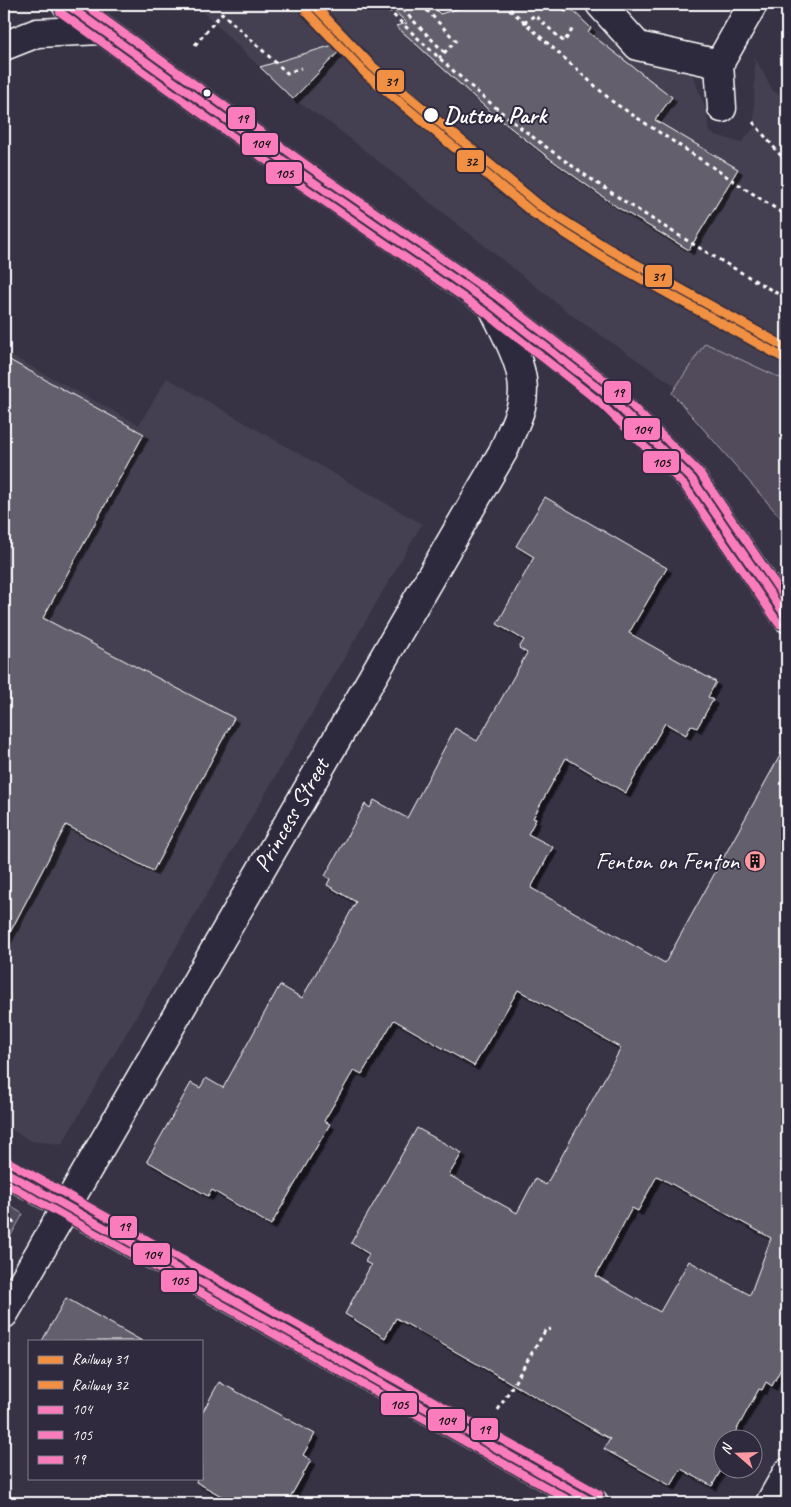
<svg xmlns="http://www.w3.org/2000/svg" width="791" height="1507" font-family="Caveat,sans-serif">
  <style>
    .built { fill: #444051 }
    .green { fill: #514c5c; stroke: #a8a6ae }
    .building { fill: #635f6d; stroke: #fff; fill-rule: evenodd; filter: url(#shadow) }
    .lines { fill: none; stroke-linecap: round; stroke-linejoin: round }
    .street-casing { stroke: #fff; stroke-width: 31 }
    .secondary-casing { stroke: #fff; stroke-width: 31 }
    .path { stroke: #fff; stroke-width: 3; stroke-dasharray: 4 4; stroke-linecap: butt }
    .street { stroke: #2f2a3d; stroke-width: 28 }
    .secondary { stroke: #2f2a3d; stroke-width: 28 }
    .bus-1-casing { stroke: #2f2a3d; stroke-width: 11 }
    .bus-2-casing { stroke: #2f2a3d; stroke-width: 11 }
    .bus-3-casing { stroke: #2f2a3d; stroke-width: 11 }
    .bus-1 { stroke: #fb7cbc; stroke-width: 8 }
    .bus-2 { stroke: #fb7cbc; stroke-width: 8 }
    .bus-3 { stroke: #fb7cbc; stroke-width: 8 }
    .rail-1-casing { stroke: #2f2a3d; stroke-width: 12 }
    .rail-2-casing { stroke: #2f2a3d; stroke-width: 12 }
    .rail-1 { stroke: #f18f42; stroke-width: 9 }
    .rail-2 { stroke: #f18f42; stroke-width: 9 }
    .bus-dot { fill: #fff; stroke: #2f2a3d; stroke-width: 2 }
    .labels { text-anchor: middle; stroke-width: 4; stroke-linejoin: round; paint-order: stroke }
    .stop-label { font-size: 24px; font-weight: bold; fill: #fff; stroke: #2f2a3d; text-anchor: start }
    .street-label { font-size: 24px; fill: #fff; stroke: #2f2a3d }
    .poi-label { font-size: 24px; fill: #fff; stroke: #2f2a3d; text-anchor: end }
    .line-badge { stroke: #2f2a3d; stroke-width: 2 }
    .pale-badge-label { font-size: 14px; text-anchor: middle; font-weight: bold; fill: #111 }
  </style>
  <defs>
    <filter id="shadow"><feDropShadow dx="4.5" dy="4.5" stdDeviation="0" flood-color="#0009"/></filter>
  </defs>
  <rect width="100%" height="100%" fill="#373345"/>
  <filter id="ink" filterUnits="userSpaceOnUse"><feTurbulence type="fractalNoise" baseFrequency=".02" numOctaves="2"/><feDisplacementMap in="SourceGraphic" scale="10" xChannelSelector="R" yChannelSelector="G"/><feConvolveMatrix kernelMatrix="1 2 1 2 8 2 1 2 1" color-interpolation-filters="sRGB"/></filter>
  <g filter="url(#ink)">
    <g class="built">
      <path d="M213 4H566L591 28 689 65 706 110 710 133 741 143 754 128 755 58 773 91 787 99V511L687 394 573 316 333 125 293 99 204 13Z"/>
      <path d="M4 352 139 425 167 378 422 524 62 1144 31 1141 4 1125Z"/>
    </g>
    <g class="green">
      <path d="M705 343 787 381V525L672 393Z"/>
      <path d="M4 1202 23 1214 4 1248Z"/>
    </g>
    <g class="building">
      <path d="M387 4H430L440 14 474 4H566L591 28 588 32 672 97 655 120 738 169 689 250 617 207 549 158 493 114 396 26 407 23Z"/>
      <path d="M350 40 293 99 260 67Z"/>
      <path d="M4 357 144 434 43 618 234 718 153 871 66 825 4 944Z"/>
      <path d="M545 497 667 568 629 633 716 682 708 697 713 700 697 728 691 725 686 735 665 723 626 793 566 758 533 818 536 819 528 834 553 847 531 888 665 963 787 743V1357L772 1386 766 1382 762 1390 759 1389 731 1440H724V1465L712 1486 681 1469 671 1486 604 1449 610 1439 396 1318 385 1338 345 1314 371 1265 365 1262 369 1254 351 1243 417 1128 462 1153 449 1175 517 1213 535 1179 546 1185 621 1048 518 990 474 1066 394 1020 362 1074 354 1070 324 1121 330 1124 271 1225 212 1190 208 1196 147 1161 191 1083 200 1088 206 1078 223 1088 280 985 302 998 356 902 327 885 330 879 325 876 365 804 370 808 374 800 407 818 455 728 477 741 486 726 527 653 519 648 524 640 497 624 534 557 516 546ZM657 1176 771 1238 750 1295 689 1261 660 1312 596 1276 632 1208 638 1211Z"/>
      <path d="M66 1298 142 1341H42Z"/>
      <path d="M219 1382 315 1434 303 1455 311 1460 287 1503H234L196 1482 197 1478H201V1415Z"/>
    </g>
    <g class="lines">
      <g class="street-casing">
        <g id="street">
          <path d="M600 4 638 46 719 64 753 4"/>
          <path d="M719 64 722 108"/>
          <path d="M4 1314 504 450C509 436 517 422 521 407 530 372 506 336 492 305"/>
          <path d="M770 1503 787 1473"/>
        </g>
      </g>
      <g class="secondary-casing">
        <g id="secondary">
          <path d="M66 4 305 176 492 305 605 393 692 479 787 618"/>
          <path d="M4 46 37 33 101 30"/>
          <path d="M4 1171 594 1503"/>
        </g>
      </g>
      <g class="path">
        <path d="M382 4C436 56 492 108 553 152 628 207 707 253 787 299"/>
        <path d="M397 4 444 52"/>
        <path d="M421 4 456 41 439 58"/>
        <path d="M504 4 613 102 787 216"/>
        <path d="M558 4 567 12"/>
        <path d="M524 23 535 15 564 42 574 27"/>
        <path d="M195 45 222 13 287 73 301 68"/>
        <path d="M753 122 787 163"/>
        <path d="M4 1217 16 1224"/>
        <path d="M498 1410 545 1331 551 1329"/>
      </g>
      <use href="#street" class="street"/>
      <use href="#secondary" class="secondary"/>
      <g class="bus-1-casing">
        <g id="bus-1">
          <path d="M66 4 305 176 492 305 605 393 692 479 787 618"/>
          <path d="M4 1171 594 1503"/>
        </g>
      </g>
      <g class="bus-2-casing">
        <g id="bus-2">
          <path d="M60 12 299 184 486 313 598 401 684 485 779 624"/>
          <path d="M4 1182 574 1503"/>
        </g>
      </g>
      <g class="bus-3-casing">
        <g id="bus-3">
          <path d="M83 4 311 168 498 297 611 385 700 473 787 601"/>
          <path d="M9 1162 599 1494"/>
        </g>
      </g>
      <use href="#bus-1" class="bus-1"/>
      <use href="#bus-2" class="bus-2"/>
      <use href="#bus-3" class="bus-3"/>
      <g class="rail-1-casing">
        <path id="rail-1" d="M313 4 372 66 539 205 609 249 787 348"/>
      </g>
      <g class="rail-2-casing">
        <path id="rail-2" d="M306 11 366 74 533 213 604 258 782 357"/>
      </g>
      <use href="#rail-1" class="rail-1"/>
      <use href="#rail-2" class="rail-2"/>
    </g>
  </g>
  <defs>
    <g id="building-disc" transform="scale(1.125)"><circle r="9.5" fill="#ff9aa2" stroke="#2f2a3d"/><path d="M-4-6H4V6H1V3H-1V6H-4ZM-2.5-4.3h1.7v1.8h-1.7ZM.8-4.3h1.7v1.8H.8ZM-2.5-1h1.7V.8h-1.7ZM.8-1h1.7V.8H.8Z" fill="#111"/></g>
  </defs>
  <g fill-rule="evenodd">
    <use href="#building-disc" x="755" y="861"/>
  </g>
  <g class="bus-dot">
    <circle cx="207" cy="93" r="4.5"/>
    <circle cx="431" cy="115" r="8"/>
  </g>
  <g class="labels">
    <g class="stop-label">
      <text x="444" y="123">Dutton Park</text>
    </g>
    <g class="street-label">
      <text transform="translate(291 815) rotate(-60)" y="8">Princess Street</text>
    </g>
    <g class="poi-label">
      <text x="739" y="869">Fenton on Fenton</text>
    </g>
  </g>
  <g class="line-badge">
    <rect x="376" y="69" width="29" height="24" rx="5" fill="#f18f42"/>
    <rect x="227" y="106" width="29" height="24" rx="5" fill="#fb7cbc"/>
    <rect x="241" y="132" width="38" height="24" rx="5" fill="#fb7cbc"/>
    <rect x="456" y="149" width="29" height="24" rx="5" fill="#f18f42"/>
    <rect x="265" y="161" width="38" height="24" rx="5" fill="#fb7cbc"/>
    <rect x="644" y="264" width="29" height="24" rx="5" fill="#f18f42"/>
    <rect x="603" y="380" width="29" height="24" rx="5" fill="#fb7cbc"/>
    <rect x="623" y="417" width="38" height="24" rx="5" fill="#fb7cbc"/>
    <rect x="642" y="450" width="38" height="24" rx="5" fill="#fb7cbc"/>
    <rect x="109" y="1215" width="29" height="24" rx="5" fill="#fb7cbc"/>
    <rect x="132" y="1242" width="39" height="24" rx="5" fill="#fb7cbc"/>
    <rect x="160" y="1269" width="38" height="24" rx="5" fill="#fb7cbc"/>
    <rect x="380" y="1392" width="38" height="24" rx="5" fill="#fb7cbc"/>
    <rect x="427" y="1408" width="39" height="24" rx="5" fill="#fb7cbc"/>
    <rect x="470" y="1417" width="29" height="24" rx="5" fill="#fb7cbc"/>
  </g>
  <g class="pale-badge-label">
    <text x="391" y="86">31</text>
    <text x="242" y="123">19</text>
    <text x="260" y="148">104</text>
    <text x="471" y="166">32</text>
    <text x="284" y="178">105</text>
    <text x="658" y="281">31</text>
    <text x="618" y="397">19</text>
    <text x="642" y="434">104</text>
    <text x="661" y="467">105</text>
    <text x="124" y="1231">19</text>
    <text x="152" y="1259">104</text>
    <text x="179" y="1285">105</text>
    <text x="399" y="1409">105</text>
    <text x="446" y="1425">104</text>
    <text x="484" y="1434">19</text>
  </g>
  <rect width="791" height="1507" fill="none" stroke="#2f2a3d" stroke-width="20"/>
  <rect x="10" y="10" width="771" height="1487" fill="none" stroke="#fff" stroke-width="2" filter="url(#ink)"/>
  <rect x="28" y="1340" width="175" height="140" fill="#2f2a3d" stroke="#827f8b"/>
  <rect x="38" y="1356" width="25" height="8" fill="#f18f42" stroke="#827f8b"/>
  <text x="72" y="1364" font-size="15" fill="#ffffff">Railway 31</text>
  <rect x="38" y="1381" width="25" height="8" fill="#f18f42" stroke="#827f8b"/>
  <text x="72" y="1390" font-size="15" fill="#ffffff">Railway 32</text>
  <rect x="38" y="1406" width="25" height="8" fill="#fb7cbc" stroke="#827f8b"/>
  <text x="72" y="1414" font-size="15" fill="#ffffff">104</text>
  <rect x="38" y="1431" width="25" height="8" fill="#fb7cbc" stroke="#827f8b"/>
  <text x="72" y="1440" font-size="15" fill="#ffffff">105</text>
  <rect x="38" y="1456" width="25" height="8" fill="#fb7cbc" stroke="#827f8b"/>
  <text x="72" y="1464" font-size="15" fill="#ffffff">19</text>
  <g transform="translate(738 1454) rotate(290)"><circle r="24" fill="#2f2a3d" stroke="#827f8b"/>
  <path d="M0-4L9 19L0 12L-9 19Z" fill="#ff9aa2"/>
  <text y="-8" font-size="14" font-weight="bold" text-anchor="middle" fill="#ffffff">N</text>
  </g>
</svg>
